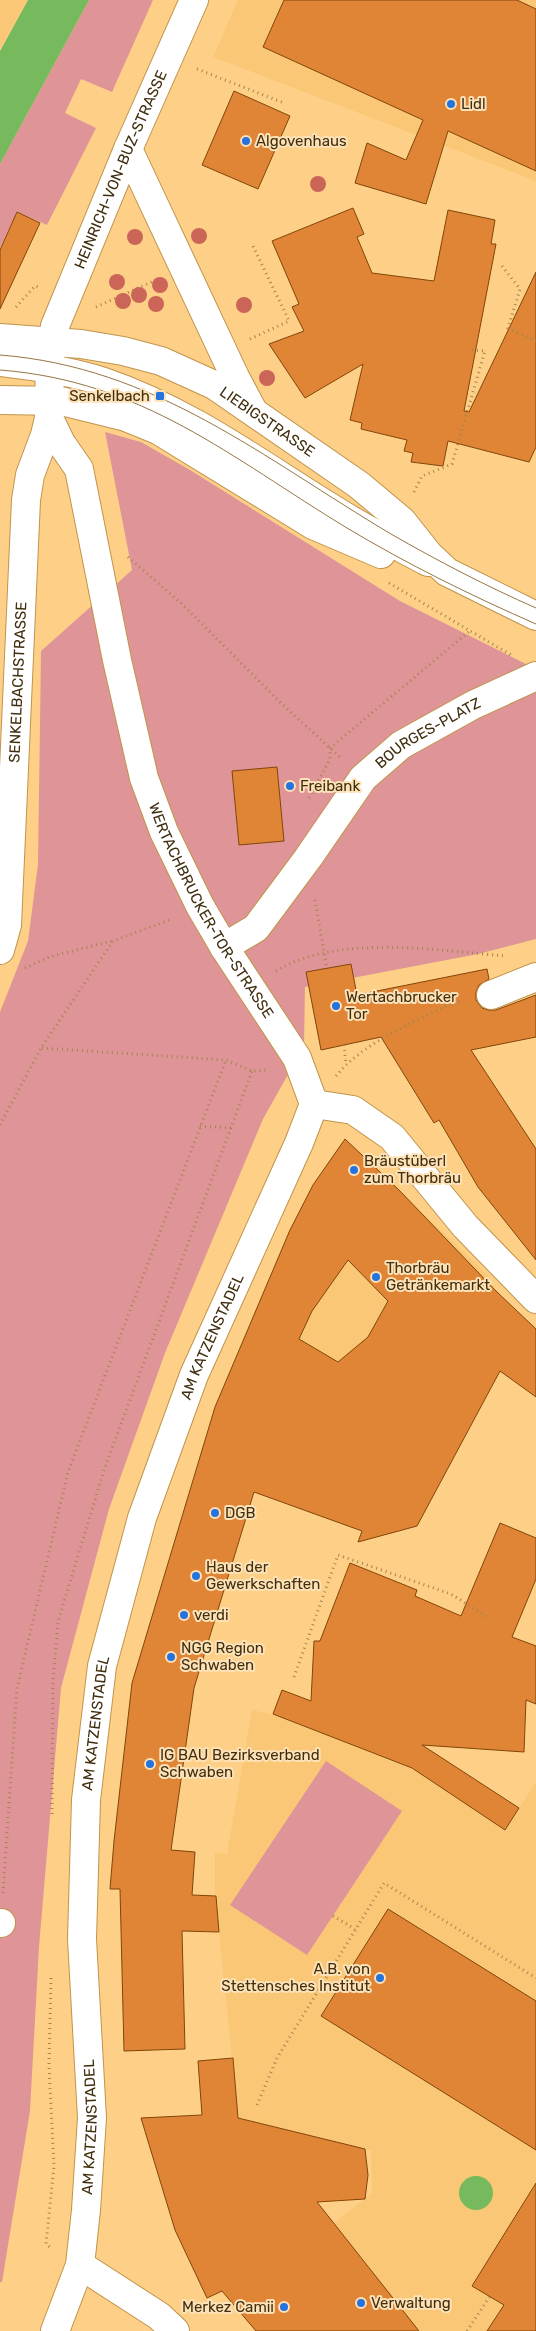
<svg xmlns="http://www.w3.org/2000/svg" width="536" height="2331" font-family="Rubik,sans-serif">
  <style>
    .built { fill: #fac777 }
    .green { fill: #df9597 }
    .water { fill: #77ba5d }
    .building { fill: #e08536; stroke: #814509; fill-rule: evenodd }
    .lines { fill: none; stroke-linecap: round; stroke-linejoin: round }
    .minor-casing { stroke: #c0944c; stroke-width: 30 }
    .path { stroke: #a5844f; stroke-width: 3; stroke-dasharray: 1 4; stroke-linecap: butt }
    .minor { stroke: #fff; stroke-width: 28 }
    .tram { stroke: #957644; stroke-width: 1 }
    .tree { fill: #ca6557 }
    .poi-dot { fill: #2573de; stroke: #fde1b7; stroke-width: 2 }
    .labels { text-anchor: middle; stroke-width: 4; stroke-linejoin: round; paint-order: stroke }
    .poi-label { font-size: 15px; fill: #402e0f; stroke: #fde1b7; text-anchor: start }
    .street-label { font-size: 15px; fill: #402e0f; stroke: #fde1b7 }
  </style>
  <rect width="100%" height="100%" fill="#fed087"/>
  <g class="built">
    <path d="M0 0H27L0 48Z"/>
    <path d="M238 0H536V181L213 57Z"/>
    <path d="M345 1139 490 1277 432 1342 351 1369 299 1339 252 1317 290 1230 313 1184Z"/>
    <path d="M252 1710 272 1714 413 1769 505 1830 536 1782V2331H343L287 2260 372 2193 371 2151 238 2118 215 1893V1852L227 1854Z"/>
  </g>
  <g class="green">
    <path d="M89 0H153L112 92 81 79 65 113 96 128 47 225 17 212 0 248V164Z"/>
    <path d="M105 432 141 442 190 470 400 601 536 669V939L478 954 305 987 304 1046 263 1119 165 1353 109 1509 61 1688 39 1947 30 2111 2 2282H0V1012L28 941 38 864 41 651 132 570Z"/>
    <path d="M326 1761 402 1811 307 1955 230 1905Z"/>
  </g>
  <g class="water">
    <path d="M28 0H89L0 164V51Z"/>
    <circle cx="476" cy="2193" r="17"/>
  </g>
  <g class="building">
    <path d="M284 0H517L536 9V171L448 131 426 204 355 183 367 143 406 160 423 120 263 47Z"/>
    <path d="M234 91 290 116 258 189 202 165Z"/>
    <path d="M353 208 364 234 357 237 372 273 434 281 448 210 495 220 491 244H496L464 411 469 412 536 272V447L529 462 448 441 443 466 411 462 413 453 404 451 407 440 361 429 362 423 350 420 363 364 305 398 269 344 304 331 292 307 299 304 272 241Z"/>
    <path d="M17 212 40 223 0 309V250Z"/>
    <path d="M277 767 284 841 239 845 232 771Z"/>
    <path d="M351 964 357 995 487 969 489 979 479 985 476 992V1000L482 1008 488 1010H496L536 995V1037L471 1050 536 1149V1260L478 1187 439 1120 434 1123 381 1037 321 1050 306 972Z"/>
    <path d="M345 1139 399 1190 497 1292 536 1329V1397L500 1371 417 1526 358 1542 362 1531 254 1492 194 1688 171 1850 195 1852 192 1895 216 1896 219 1932 182 1931 185 2049 124 2051 120 1889H110L114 1841 132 1683 215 1407 290 1230 313 1185ZM348 1260 388 1301 368 1337 338 1362 299 1339 312 1311Z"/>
    <path d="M500 1523 536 1538V1579L512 1637 536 1646V1704L526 1700 524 1752 422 1745 519 1808 505 1830 412 1768 273 1714 282 1690 311 1701 314 1641H320L350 1563 417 1590 415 1596 461 1616Z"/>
    <path d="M388 1909 536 2001V2150L321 2016Z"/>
    <path d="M233 2058 238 2118 365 2149 368 2175 365 2199 317 2202 419 2331H256L222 2291 207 2298 175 2230 141 2118 202 2115 198 2061Z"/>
    <path d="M536 2183V2331H487L504 2305 472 2286Z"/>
  </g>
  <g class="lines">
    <g class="minor-casing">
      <g id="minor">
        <path d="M128 149 235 377 252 409"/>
        <path id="s1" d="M0 338 81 344 123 351 161 361 214 385 359 485 402 521 429 555 447 572 536 616"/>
        <path d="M0 362C35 366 70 371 104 382 195 413 270 472 351 520 376 535 402 548 428 562"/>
        <path d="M0 400 61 401 126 417 158 430 313 525 381 554"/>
        <path id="s2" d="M49 418 61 443 79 469 117 660 144 778 164 832 200 906 224 947 297 1058 314 1104"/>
        <path id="s3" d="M224 947 256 928 308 858 363 778 401 745 473 705 536 676"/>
        <path id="s4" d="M0 950 7 925 26 500 30 475 45 435 49 418 50 354 55 326 128 149 194 0"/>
        <path d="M491 995 536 977"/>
        <path d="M314 1104 353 1110 392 1137 465 1226 536 1299"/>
        <path d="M0 1923H1"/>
        <path d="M80 2265 159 2316 175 2331"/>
        <path id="s5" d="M55 2331 80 2265 86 2210 92 2118 82 1939 86 1800 102 1666 142 1518 194 1375 299 1143 314 1104"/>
      </g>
    </g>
    <g class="path">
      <path d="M197 69 284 103"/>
      <path d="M502 266 520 289 508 328 536 341"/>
      <path d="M16 307 35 286 38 287"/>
      <path d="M96 307 156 280"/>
      <path d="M250 339 289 321 253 246"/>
      <path d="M414 492 422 476 452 464 485 351 471 350"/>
      <path d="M128 557 182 604 285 707 340 757"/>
      <path d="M389 583 511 655"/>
      <path d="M309 798 330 759V748L471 630"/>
      <path d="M315 900 327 969"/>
      <path d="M25 968 49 957 112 941"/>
      <path d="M276 971C337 934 436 950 505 956"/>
      <path d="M344 1045 346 1064"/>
      <path d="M42 1048 226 1060 252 1071 268 1070"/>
      <path d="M336 1076C365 1041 413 1023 452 1003L463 1001"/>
      <path d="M0 1125 41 1048 113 941 172 919"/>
      <path d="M200 1126 231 1128"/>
      <path d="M294 1677 338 1555 451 1594 487 1617"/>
      <path d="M52 1814 53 1681 58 1622 104 1470 252 1071"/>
      <path d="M3 1893 17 1688 68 1472 226 1060"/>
      <path d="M333 1916 355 1929"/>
      <path d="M51 1978 49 2066 54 2166 46 2244 51 2248"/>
      <path d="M257 2105 277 2058 384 1883 536 1978"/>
      <path d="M467 2331 490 2296"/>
    </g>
    <use href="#minor" class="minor"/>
    <g class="tram">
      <path d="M0 355C155 367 263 458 391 534 438 561 486 586 536 608"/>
      <path d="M0 370C143 381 230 457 347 528 407 564 472 596 536 624"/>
    </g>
  </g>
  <g class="tree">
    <circle cx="318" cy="184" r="8"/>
    <circle cx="199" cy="236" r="8"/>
    <circle cx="135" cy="237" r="8"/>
    <circle cx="117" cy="282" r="8"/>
    <circle cx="160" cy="285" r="8"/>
    <circle cx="139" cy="295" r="8"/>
    <circle cx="123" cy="301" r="8"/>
    <circle cx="156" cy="304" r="8"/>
    <circle cx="244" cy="305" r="8"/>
    <circle cx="267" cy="378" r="8"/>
  </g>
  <g class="poi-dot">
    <circle cx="451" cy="104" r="5"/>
    <circle cx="246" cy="141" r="5"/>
    <rect x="155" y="391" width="10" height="10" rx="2.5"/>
    <circle cx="290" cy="786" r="5"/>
    <circle cx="336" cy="1006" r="5"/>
    <circle cx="354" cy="1170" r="5"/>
    <circle cx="376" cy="1277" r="5"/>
    <circle cx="215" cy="1513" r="5"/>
    <circle cx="196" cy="1576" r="5"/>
    <circle cx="184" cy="1615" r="5"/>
    <circle cx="171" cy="1657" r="5"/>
    <circle cx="150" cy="1764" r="5"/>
    <circle cx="380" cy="1978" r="5"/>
    <circle cx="361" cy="2303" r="5"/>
    <circle cx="284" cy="2307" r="5"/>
  </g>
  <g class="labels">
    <g class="poi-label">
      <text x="461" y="109">Lidl</text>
      <text x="256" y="146">Algovenhaus</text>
      <text x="150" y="401" text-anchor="end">Senkelbach</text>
      <text x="300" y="791">Freibank</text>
      <text x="346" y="1002">Wertachbrucker<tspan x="346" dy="17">Tor</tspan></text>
      <text x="364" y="1166">Bräustüberl<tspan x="364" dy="17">zum Thorbräu</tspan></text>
      <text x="386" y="1273">Thorbräu<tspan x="386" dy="17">Getränkemarkt</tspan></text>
      <text x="225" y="1518">DGB</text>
      <text x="206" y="1572">Haus der<tspan x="206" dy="17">Gewerkschaften</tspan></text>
      <text x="194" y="1620">verdi</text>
      <text x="181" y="1653">NGG Region<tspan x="181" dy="17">Schwaben</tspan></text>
      <text x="160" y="1760">IG BAU Bezirksverband<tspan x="160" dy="17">Schwaben</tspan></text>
      <text x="370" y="1974" text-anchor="end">A.B. von<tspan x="370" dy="17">Stettensches Institut</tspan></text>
      <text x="371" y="2308">Verwaltung</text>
      <text x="274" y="2312" text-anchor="end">Merkez Camii</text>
    </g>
    <g class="street-label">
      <text dy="5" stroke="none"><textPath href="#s4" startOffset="799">HEINRICH-VON-BUZ-STRASSE</textPath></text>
      <text dy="5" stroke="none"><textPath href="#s1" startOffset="286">LIEBIGSTRASSE</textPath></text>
      <text dy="5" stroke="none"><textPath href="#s4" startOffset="269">SENKELBACHSTRASSE</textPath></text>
      <text dy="5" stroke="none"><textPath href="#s3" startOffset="301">BOURGES-PLATZ</textPath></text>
      <text dy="5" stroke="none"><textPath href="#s2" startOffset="524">WERTACHBRUCKER-TOR-STRASSE</textPath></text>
      <text dy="5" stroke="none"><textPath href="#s5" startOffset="1019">AM KATZENSTADEL</textPath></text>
      <text dy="5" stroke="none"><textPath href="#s5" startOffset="614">AM KATZENSTADEL</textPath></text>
      <text dy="5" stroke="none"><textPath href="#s5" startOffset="209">AM KATZENSTADEL</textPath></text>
    </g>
  </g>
</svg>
